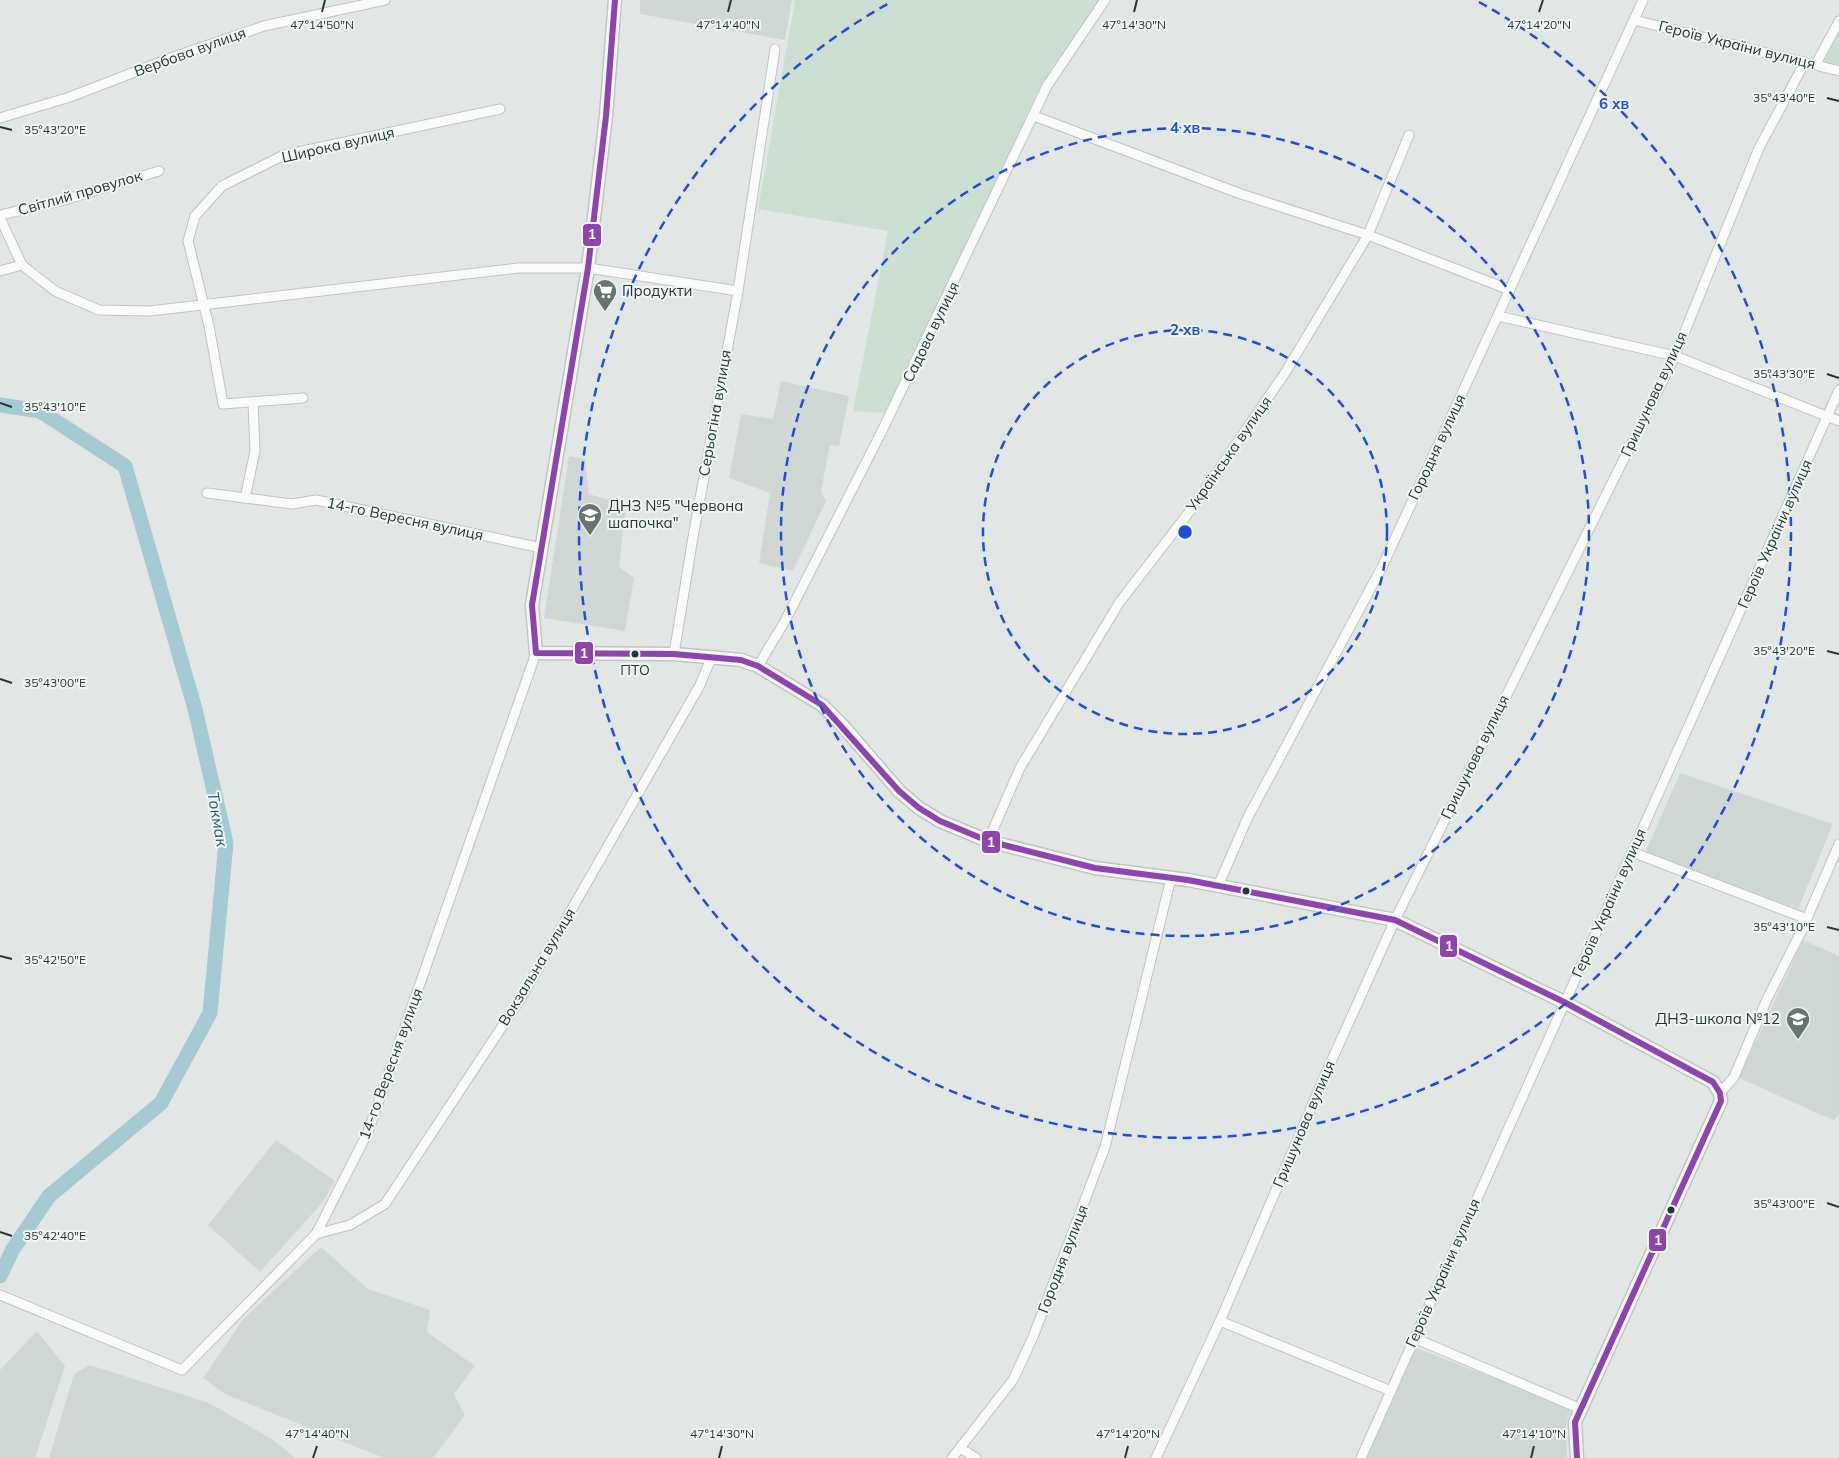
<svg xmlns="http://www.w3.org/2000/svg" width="1839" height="1458" font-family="Mulish,sans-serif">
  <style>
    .built { fill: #d0d8d5 }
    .green { fill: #cddfd3 }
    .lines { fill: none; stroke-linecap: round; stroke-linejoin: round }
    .river { stroke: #a6cad1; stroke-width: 15 }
    .street-casing { stroke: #bfc4c2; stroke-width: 11 }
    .secondary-casing { stroke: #bfc5c2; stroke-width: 15 }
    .street { stroke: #fbfbfb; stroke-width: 9 }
    .secondary { stroke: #fbfbfb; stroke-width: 12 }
    .bus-1-casing { stroke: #f0f6f3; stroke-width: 10 }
    .bus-1 { stroke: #8e44ad; stroke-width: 6 }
    .ticks { fill: none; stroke: #233833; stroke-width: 2 }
    .ring { fill: none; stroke: #1d4ed8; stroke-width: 2.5; stroke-dasharray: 9 6 }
    .bus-dot { fill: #233833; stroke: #f0f6f3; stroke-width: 2 }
    .labels { text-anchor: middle; stroke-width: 4; stroke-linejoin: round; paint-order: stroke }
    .bus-label { font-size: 14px; fill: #233833; stroke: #f0f6f3 }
    .street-label { font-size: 15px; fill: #233833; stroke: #f0f6f3 }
    .poi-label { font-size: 15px; fill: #233833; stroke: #f0f6f3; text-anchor: start }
    .water-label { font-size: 16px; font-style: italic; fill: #245e6d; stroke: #f0f6f3 }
    .ticks-label { font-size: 12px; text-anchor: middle; fill: #233833; stroke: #f0f6f3; stroke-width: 4; stroke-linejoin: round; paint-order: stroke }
    .centre { fill: #1d4ed8; stroke: #f0f6f3; stroke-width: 2.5 }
    .ring-label { font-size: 15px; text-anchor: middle; font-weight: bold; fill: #1d4ed8; stroke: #f0f6f3; stroke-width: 4; stroke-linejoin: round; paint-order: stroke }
    .line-badge { stroke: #f0f6f3; stroke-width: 2 }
    .badge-label { font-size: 14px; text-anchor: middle; font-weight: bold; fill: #fff }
  </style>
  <rect width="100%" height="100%" fill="#e2e7e5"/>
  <g class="built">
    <path d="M640 0H792L785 40 640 14Z"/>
    <path d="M781 381 849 396 839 446 830 445 821 491 826 501 793 571 759 563 770 493 729 478 741 414 773 419Z"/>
    <path d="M569 456 585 459 589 494 626 505 619 567 634 578 625 631 544 618Z"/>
    <path d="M1680 773 1833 824 1798 909 1645 853Z"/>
    <path d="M1803 940 1839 956V1112L1835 1121 1739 1078Z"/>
    <path d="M276 1140 335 1181 322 1203 260 1272 208 1225Z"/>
    <path d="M321 1247 368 1289 430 1310 427 1332 475 1366 454 1394 465 1415 433 1458H384L225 1394 203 1378 244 1318Z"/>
    <path d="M37 1331 65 1366 35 1458H0V1370Z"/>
    <path d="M1414 1347 1571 1408 1566 1424 1567 1458H1364Z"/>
    <path d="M90 1365 209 1403 272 1439 295 1458H49L74 1374Z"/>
  </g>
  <g class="green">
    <path d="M795 0H1099L1042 84 885 413 853 411 888 231 758 209Z"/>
    <path d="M1839 31V66L1824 62Z"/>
  </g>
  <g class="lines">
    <path class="river" d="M0 405 40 411 125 466 195 709 226 843 210 1013 161 1103 49 1196 13 1249 0 1276"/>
    <g class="street-casing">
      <g id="street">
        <path d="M1634 20 1839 71"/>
        <path d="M1816 64 1839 21"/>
        <path d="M1034 116 1241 194 1368 235 1510 290"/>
        <path d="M0 118 70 97 176 56 264 26 385 0"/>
        <path d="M0 215 61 201 159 171"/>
        <path d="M0 218 22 265 55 291 99 310 150 311 518 268H588L738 291"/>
        <path d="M0 271 22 265"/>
        <path d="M1498 316 1675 356 1839 421"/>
        <path d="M303 398 223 404 209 326 188 241 195 216 222 186 284 155 500 109"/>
        <path d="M207 493 292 504 316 500 542 548"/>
        <path d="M245 498 255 451 253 402"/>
        <path d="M674 654 693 537 738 291 775 49"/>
        <path d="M758 666 785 621 881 433 1047 86 1105 0"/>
        <path d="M988 841 1020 768 1119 603 1193 507 1285 373 1368 235 1409 135"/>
        <path d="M1632 852 1807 919"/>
        <path d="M1218 886 1248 817 1382 567 1643 0"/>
        <path d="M1720 1093 1734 1077 1767 999 1802 930 1839 844"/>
        <path d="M316 1234 350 1225 385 1204 521 998 700 685 712 656"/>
        <path d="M0 1295 182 1370 316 1234 368 1132 536 653"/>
        <path d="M1220 1321 1391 1391"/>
        <path d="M1414 1338 1581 1409"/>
        <path d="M960 1448 976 1458"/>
        <path d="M952 1458 1013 1380 1033 1337 1105 1147 1171 878"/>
        <path d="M1156 1458 1220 1321 1326 1073 1395 920 1675 356 1759 148 1805 62"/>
        <path d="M1361 1458 1839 390"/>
      </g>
    </g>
    <g class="secondary-casing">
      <path id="secondary" d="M615 0 606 116 588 268 532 605 536 653 674 654 741 660 758 666 822 705 843 726 899 791 919 808 940 821 988 841 1095 868 1188 880 1395 920 1564 1002 1713 1082 1720 1093 1721 1101 1575 1422 1577 1458"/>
    </g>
    <use href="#street" class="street"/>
    <use href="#secondary" class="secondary"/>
    <g class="bus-1-casing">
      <path id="bus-1" d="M615 0 606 116 588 268 532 605 536 653 674 654 741 660 758 666 822 705 899 791 919 808 940 821 988 841 1095 868 1188 880 1395 920 1564 1002 1713 1082 1720 1093 1721 1101 1575 1422 1577 1458"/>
    </g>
    <use href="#bus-1" class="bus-1"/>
  </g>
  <path class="ticks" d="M322 12 325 0M728 12 731 0M1134 12 1137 0M1539 12 1543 0M1827 98 1839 101M0 127 12 130M1827 374 1839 378M0 403 12 407M1827 651 1839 654M0 679 12 683M1827 927 1839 930M0 956 12 959M1827 1203 1839 1207M0 1232 12 1236M313 1458 317 1446M719 1458 722 1446M1125 1458 1128 1446M1531 1458 1534 1446"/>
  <g class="ring">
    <circle cx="1185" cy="532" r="202"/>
    <circle cx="1185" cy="532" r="404"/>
    <path d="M1479 2A606 606 0 1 1 891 2"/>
  </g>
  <defs>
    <g id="supermarket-pin" transform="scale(1.25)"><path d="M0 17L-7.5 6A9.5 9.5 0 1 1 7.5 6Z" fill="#667571" stroke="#f0f6f3"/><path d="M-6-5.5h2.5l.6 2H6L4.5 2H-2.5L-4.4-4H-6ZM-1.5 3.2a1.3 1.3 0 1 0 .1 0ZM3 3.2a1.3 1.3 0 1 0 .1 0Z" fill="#fff"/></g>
    <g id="school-pin" transform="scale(1.25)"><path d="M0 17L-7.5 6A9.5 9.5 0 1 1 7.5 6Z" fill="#667571" stroke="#f0f6f3"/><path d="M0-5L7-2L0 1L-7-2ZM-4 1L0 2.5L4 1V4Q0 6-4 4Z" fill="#fff"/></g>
  </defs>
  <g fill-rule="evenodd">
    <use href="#supermarket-pin" x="605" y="291"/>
    <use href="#school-pin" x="590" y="515"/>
    <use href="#school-pin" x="1798" y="1019"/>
  </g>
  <g class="bus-dot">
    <circle cx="635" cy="654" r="4.5"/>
    <circle cx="1246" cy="891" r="4.5"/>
    <circle cx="1671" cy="1210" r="4.5"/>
  </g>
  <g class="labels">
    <g class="bus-label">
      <text x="635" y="675">ПТО</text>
    </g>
    <g class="street-label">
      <text transform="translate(1737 45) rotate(14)" y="5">Героїв України вулиця</text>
      <text transform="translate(190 52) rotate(-20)" y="5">Вербова вулиця</text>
      <text transform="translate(338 145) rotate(-13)" y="5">Широка вулиця</text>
      <text transform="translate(80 193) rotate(-16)" y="5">Світлий провулок</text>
      <text transform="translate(931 332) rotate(-64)" y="5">Садова вулиця</text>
      <text transform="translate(1654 394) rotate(-65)" y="5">Гришунова вулиця</text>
      <text transform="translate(715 413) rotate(-80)" y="5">Серьогіна вулиця</text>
      <text transform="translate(1437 447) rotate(-65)" y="5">Городня вулиця</text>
      <text transform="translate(1229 454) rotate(-55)" y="5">Українська вулиця</text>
      <text transform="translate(405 519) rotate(12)" y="5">14-го Вересня вулиця</text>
      <text transform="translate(1775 534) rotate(-66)" y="5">Героїв України вулиця</text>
      <text transform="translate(1475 757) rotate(-64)" y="5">Гришунова вулиця</text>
      <text transform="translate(1609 903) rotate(-66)" y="5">Героїв України вулиця</text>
      <text transform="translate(537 967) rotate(-59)" y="5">Вокзальна вулиця</text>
      <text transform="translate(391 1064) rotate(-70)" y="5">14-го Вересня вулиця</text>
      <text transform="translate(1304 1124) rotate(-67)" y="5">Гришунова вулиця</text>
      <text transform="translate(1063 1259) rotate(-69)" y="5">Городня вулиця</text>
      <text transform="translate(1443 1273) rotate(-66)" y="5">Героїв України вулиця</text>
    </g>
    <g class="poi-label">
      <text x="622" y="296">Продукти</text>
      <text x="608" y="511">ДНЗ №5 "Червона<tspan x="608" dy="17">шапочка"</tspan></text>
      <text x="1780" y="1024" text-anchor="end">ДНЗ-школа №12</text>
    </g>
    <g class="water-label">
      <text transform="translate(218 819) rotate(80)" y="6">Токмак</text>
    </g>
  </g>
  <g class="ticks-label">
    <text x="322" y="29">47°14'50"N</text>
    <text x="728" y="29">47°14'40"N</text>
    <text x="1134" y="29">47°14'30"N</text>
    <text x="1539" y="29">47°14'20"N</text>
    <text x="1784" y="102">35°43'40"E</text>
    <text x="55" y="134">35°43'20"E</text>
    <text x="1784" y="378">35°43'30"E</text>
    <text x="55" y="411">35°43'10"E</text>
    <text x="1784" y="655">35°43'20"E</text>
    <text x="55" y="687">35°43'00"E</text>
    <text x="1784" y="931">35°43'10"E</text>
    <text x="55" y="964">35°42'50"E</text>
    <text x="1784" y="1208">35°43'00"E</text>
    <text x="55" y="1240">35°42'40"E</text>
    <text x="317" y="1438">47°14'40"N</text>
    <text x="722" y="1438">47°14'30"N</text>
    <text x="1128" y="1438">47°14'20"N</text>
    <text x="1534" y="1438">47°14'10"N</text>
  </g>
  <circle cx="1185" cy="532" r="8" class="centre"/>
  <g class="ring-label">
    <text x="1614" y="109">6 хв</text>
    <text x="1185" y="133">4 хв</text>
    <text x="1185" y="335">2 хв</text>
  </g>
  <g class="line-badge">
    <rect x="582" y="223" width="20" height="24" rx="5" fill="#8e44ad"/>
    <rect x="574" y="641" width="20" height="24" rx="5" fill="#8e44ad"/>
    <rect x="981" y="830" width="20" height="24" rx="5" fill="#8e44ad"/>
    <rect x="1439" y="934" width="19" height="24" rx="5" fill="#8e44ad"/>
    <rect x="1648" y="1228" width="19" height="24" rx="5" fill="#8e44ad"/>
  </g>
  <g class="badge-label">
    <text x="592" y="239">1</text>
    <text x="584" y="658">1</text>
    <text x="991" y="847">1</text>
    <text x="1449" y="951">1</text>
    <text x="1658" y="1245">1</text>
  </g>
</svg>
